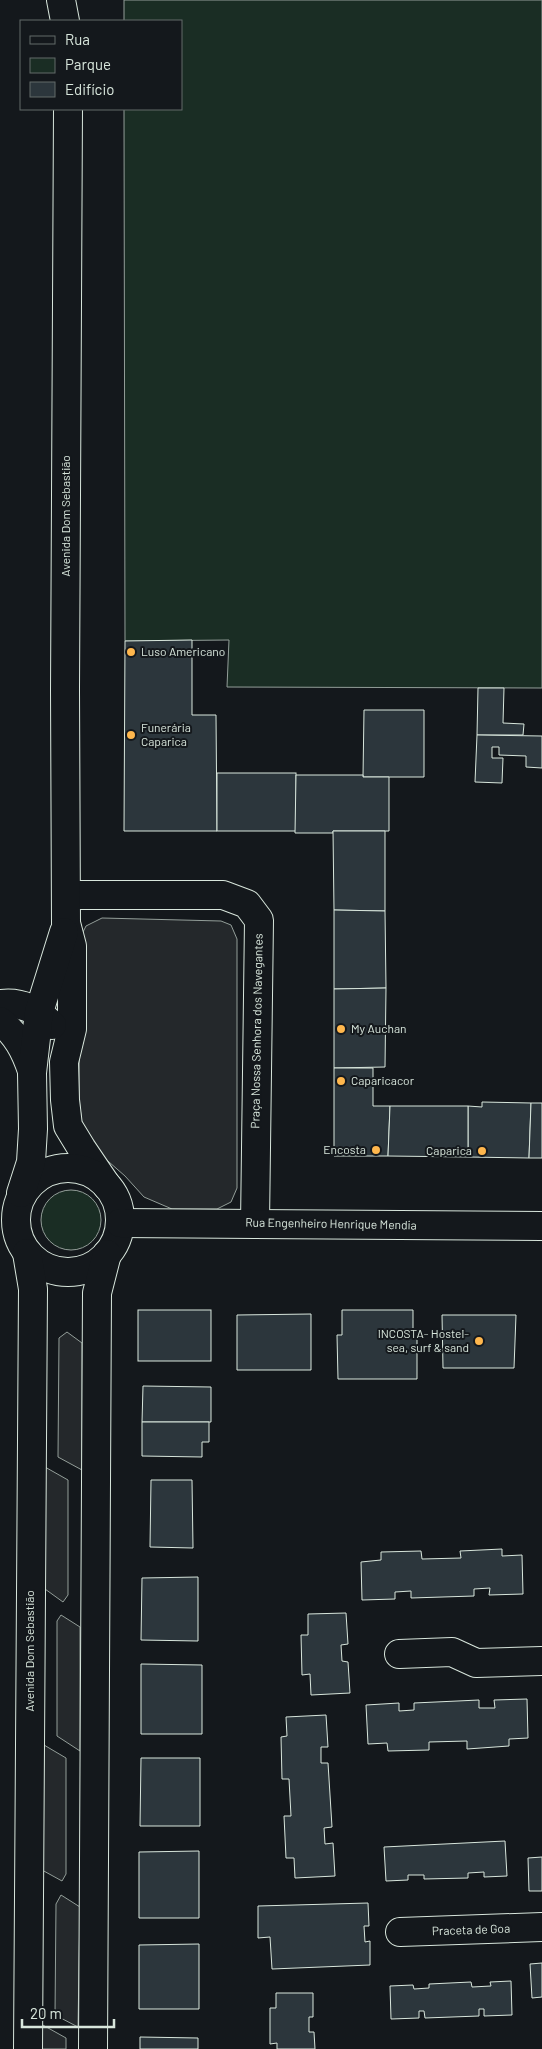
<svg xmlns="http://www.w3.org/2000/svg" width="542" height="2049" font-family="Barlow,sans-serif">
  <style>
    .green { fill: #1a2d24; stroke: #939e99 }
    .parking { fill: #24282b; stroke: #939e99 }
    .building { fill: #2c363c; stroke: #d8e6dc }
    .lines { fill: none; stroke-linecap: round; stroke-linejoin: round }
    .minor-casing { stroke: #d8e6dc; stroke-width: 30 }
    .major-casing { stroke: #d8e6dc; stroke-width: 30 }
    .minor { stroke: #14181c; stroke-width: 28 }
    .major { stroke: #14181c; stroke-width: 28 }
    .poi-dot { fill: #ffb74d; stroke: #14181c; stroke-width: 2 }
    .labels { text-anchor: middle; stroke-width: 4; stroke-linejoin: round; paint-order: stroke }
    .street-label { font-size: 12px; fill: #d8e6dc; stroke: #14181c }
    .poi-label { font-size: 12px; fill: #d8e6dc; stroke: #14181c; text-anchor: start }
  </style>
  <rect width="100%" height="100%" fill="#14181c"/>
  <g class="green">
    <path d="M124 0H542V688L227 687 229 640 125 641 124 109H181V21H124Z"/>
    <circle cx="71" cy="1220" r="30"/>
  </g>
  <g class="parking">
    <path d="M102 918 221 921 231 925 237 939V1188L231 1202 217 1209H172L144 1197 125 1176 101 1155 82 1124 79 1099 80 938 86 926Z"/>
    <path d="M67 1332 82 1343V1470L58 1457 59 1338Z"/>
    <path d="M45 1467 68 1480V1595L63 1602 45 1589Z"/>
    <path d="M61 1615 80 1627V1751L57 1736V1621Z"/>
    <path d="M44 1745 66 1758V1874L62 1881 42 1870Z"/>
    <path d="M61 1895 80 1907 78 2027 55 2015 56 1904Z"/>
    <path d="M41 2024 66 2038V2049H41Z"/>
  </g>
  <g class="building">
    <path d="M192 640V715H216L217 831H124L125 641Z"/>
    <path d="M478 688H504L503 723 524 724 523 735H477Z"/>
    <path d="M364 710H424V777H363Z"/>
    <path d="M477 735 542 736V768L526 767V756L499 755V747H492V758H503L502 783 475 782Z"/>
    <rect x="217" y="773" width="79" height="58"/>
    <path d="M296 775H363V777H389V831H333V833H295Z"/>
    <path d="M333 831H385V911L334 910Z"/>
    <path d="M334 910 385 911 386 988 334 989Z"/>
    <path d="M386 988 385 1067 334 1068V989Z"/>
    <path d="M334 1068H373V1106H390L388 1156H334Z"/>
    <path d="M482 1102 531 1103 529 1158 468 1157V1106L482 1107Z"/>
    <path d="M531 1103H542V1158H529Z"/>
    <path d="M390 1106H468V1157L388 1156Z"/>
    <rect x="138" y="1310" width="73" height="51"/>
    <path d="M342 1310H413V1335H417V1379H338L337 1335H342Z"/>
    <path d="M311 1314V1370H237V1315Z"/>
    <path d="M442 1315H516L514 1368H443Z"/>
    <path d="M143 1386 211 1387V1422H142Z"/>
    <path d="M142 1422H209V1442H202V1457L142 1456Z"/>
    <path d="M151 1480H192L193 1548 150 1547Z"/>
    <path d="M502 1549V1556L522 1555 523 1594 489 1595 490 1588 474 1589V1596L411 1598V1591L395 1592V1599L362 1600 361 1562 381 1560V1552L421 1551 422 1559 461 1558 460 1551Z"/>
    <path d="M198 1577V1641L141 1640 142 1578Z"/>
    <path d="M346 1613 348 1644 341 1645 342 1661 348 1662 350 1693 311 1695 310 1674 302 1675 301 1635H308V1614Z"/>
    <path d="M141 1664 202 1665V1734H141Z"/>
    <path d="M527 1699 528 1738 509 1739V1746L467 1749V1741L429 1742V1750L388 1751 387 1743 368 1744 366 1705 399 1703V1711L414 1710V1703L479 1700V1708H495L494 1700Z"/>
    <path d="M326 1715 328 1747H321V1763H328L332 1827 324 1828 325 1844 333 1843 335 1876 295 1878 294 1858H286L284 1816H291L289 1779H282L281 1737 287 1736 286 1717Z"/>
    <path d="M141 1758H200V1826H140Z"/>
    <path d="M505 1841 507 1876 484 1877V1872L468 1873V1878L424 1879V1875H408V1880L386 1881 384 1847Z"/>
    <path d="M199 1851V1918H139V1852Z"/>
    <path d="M542 1857V1891H529L528 1858Z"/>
    <path d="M368 1903 369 1926H364L365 1942 370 1941V1965L272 1969 270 1937 258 1938V1906Z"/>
    <path d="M199 1944V2009H139V1945Z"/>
    <path d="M542 1963V1997L532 1998 530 1964Z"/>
    <path d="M511 1981 512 2015 484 2016V2009H479V2016L425 2018 424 2011H419V2018L391 2019 390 1986 413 1985 414 1989 429 1988V1984L471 1982 472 1987 491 1986 490 1982Z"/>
    <path d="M276 1993H313V2017H309V2032H314L315 2049H277V2043L270 2044V2008H276Z"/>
    <path d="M140 2037 198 2038V2049H140Z"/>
  </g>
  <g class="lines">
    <g class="minor-casing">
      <g id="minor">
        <path d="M67 895H223L247 904 259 920 255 1224"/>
        <path d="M399 1654 452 1652 476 1663 542 1661"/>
        <path d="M400 1932 542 1927"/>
      </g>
    </g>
    <g class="major-casing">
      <g id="major">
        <path d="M61 0 65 21"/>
        <path d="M68 109 65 690 66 923 72 946V1029L64 1062 65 1100 68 1126 82 1149 107 1186"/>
        <path d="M0 1004C22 1001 37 1010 52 1025"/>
        <path d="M0 1021C17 1035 25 1050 32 1071"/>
        <circle cx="68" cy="1220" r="52"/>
        <path d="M21 1193 31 1162 33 1129 32 1073 39 1012 64 932"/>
        <path d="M120 1223 542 1226"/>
        <path d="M27 1253 33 1289 28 2049"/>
        <path d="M93 2049 97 1293 107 1254"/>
      </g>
    </g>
    <use href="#minor" class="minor"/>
    <use href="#major" class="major"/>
  </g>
  <g class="poi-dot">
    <circle cx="131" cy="652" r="5"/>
    <circle cx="131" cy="735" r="5"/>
    <circle cx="341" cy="1029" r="5"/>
    <circle cx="341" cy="1081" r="5"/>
    <circle cx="376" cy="1150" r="5"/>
    <circle cx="482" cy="1151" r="5"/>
    <circle cx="479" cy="1341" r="5"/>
  </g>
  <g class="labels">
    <g class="street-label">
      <text transform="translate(66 516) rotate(-90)" y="4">Avenida Dom Sebastião</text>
      <text transform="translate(257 1031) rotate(-89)" y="4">Praça Nossa Senhora dos Navegantes</text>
      <text transform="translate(331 1224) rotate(1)" y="4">Rua Engenheiro Henrique Mendia</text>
      <text transform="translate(30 1651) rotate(-90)" y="4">Avenida Dom Sebastião</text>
      <text transform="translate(471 1930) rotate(-2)" y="4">Praceta de Goa</text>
    </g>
    <g class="poi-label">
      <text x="141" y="656">Luso Americano</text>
      <text x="141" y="732">Funerária<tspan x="141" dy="14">Caparica</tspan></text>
      <text x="351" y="1033">My Auchan</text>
      <text x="351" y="1085">Caparicacor</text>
      <text x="366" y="1154" text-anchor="end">Encosta</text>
      <text x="472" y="1155" text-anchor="end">Caparica</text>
      <text x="469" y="1338" text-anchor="end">INCOSTA- Hostel-<tspan x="469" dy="14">sea, surf &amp; sand</tspan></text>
    </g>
  </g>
  <rect x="20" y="20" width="162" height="90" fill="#14181c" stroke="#626a69"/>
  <rect x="30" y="36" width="25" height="8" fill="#14181c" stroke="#626a69"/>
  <text x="65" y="45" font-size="15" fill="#d8e6dc">Rua</text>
  <rect x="30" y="58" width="25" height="15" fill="#1a2d24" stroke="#626a69"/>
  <text x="65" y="70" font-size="15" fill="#d8e6dc">Parque</text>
  <rect x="30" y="82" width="25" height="15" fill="#2c363c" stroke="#626a69"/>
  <text x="65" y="95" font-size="15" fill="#d8e6dc">Edifício</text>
  <path d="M22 2019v8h92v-8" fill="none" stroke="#d8e6dc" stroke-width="2.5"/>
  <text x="30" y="2019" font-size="15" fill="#d8e6dc" stroke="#14181c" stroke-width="4" paint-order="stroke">20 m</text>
</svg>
